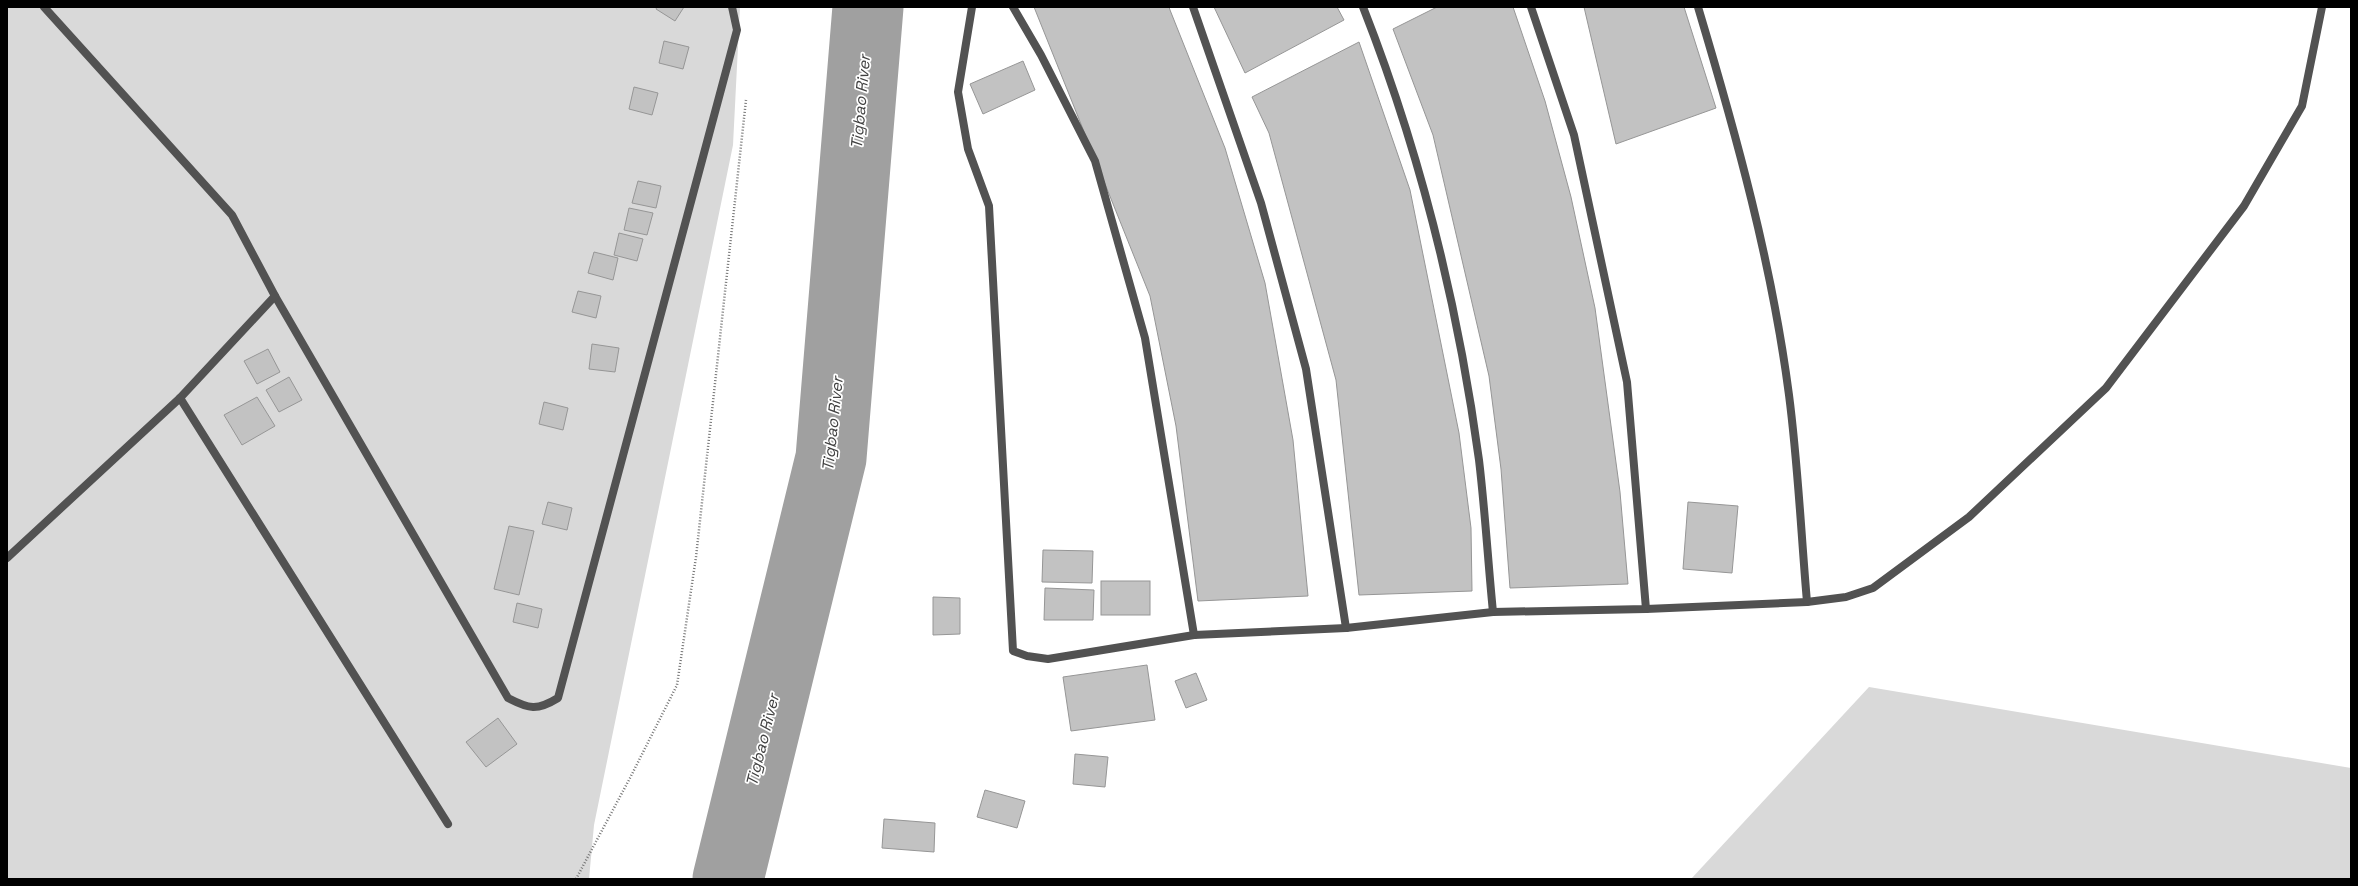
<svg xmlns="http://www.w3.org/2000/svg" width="2358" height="886" font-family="'Space Grotesk',sans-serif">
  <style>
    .green { fill: #d9d9d9 }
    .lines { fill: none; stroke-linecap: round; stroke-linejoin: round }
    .river { stroke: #a0a0a0; stroke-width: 71 }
    .building { fill: #c2c2c2; stroke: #969696 }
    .path { stroke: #747474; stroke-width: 2.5; stroke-dasharray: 1 2; stroke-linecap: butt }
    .lane { stroke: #525252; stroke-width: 8 }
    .street { stroke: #525252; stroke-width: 8 }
    .labels { text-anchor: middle; stroke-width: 3.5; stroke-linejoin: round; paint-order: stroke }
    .water-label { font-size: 16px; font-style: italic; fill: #414141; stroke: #fff }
  </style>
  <rect width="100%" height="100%" fill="#fff"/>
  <g class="green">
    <path d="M7 7H740L733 145 594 825 589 879H7Z"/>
    <path d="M1869 687 2351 768V879H1691Z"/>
  </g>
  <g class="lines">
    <path class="river" d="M728 879 831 458 868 7"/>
  </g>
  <g class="building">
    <path d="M657 7H684L675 21 656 9Z"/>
    <path d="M1034 7H1169L1170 10 1225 148 1265 283 1293 440 1308 596 1198 601 1176 426 1150 296Z"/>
    <path d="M1214 7H1337L1344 20 1245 73Z"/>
    <path d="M1437 7H1513L1545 101 1571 197 1595 308 1620 492 1628 584 1510 588 1501 469 1489 376 1433 135 1393 29Z"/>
    <path d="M1584 7H1684L1716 108 1616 144Z"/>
    <path d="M664 41 689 47 683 69 659 63Z"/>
    <path d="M1359 42 1410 190 1459 433 1471 528 1472 591 1359 595 1336 380 1269 133 1252 97Z"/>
    <path d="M1023 61 1035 90 983 114 970 84Z"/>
    <path d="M634 87 658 93 652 115 629 109Z"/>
    <path d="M638 181 661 186 656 208 632 203Z"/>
    <path d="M629 208 653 213 647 235 624 230Z"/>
    <path d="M619 233 643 239 637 261 614 255Z"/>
    <path d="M594 252 618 258 613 280 588 273Z"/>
    <path d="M578 291 601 296 596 318 572 312Z"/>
    <path d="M592 344 619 348 615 372 589 369Z"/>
    <path d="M268 349 280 372 257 384 244 361Z"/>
    <path d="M289 377 302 400 279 412 266 390Z"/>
    <path d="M257 397 275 426 242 445 224 415Z"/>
    <path d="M544 402 568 408 563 430 539 424Z"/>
    <path d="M548 502 572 508 567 530 542 524Z"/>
    <path d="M1688 502 1738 506 1732 573 1683 569Z"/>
    <path d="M509 526 534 531 519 595 494 589Z"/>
    <path d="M1043 550 1093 551 1092 583 1042 582Z"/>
    <rect x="1101" y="581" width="49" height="34"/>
    <path d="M1045 588 1094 590 1093 620H1044Z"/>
    <path d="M933 597 960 598V634L933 635Z"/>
    <path d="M517 603 542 609 538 628 513 622Z"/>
    <path d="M1147 665 1155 720 1071 731 1063 677Z"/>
    <path d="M1196 673 1207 700 1186 708 1175 681Z"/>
    <path d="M498 718 517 744 486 767 466 742Z"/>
    <path d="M1075 754 1108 757 1105 787 1073 784Z"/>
    <path d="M985 790 1025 801 1017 828 977 817Z"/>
    <path d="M884 819 935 823 934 852 882 848Z"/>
  </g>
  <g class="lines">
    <path class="path" d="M576 879 630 778 677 685 696 557 746 100"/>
    <g class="lane">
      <path d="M44 7 232 215 275 296 508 698C529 709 537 711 558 698L737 30 732 7"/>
      <path d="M180 398 448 824"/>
      <path d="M7 558 180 398 275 296"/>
    </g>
    <g class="street">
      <path d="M972 7 958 92 968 149 989 206 1013 651 1027 656 1048 659 1194 635 1346 628 1493 612 1646 609 1807 602 1846 597 1873 588 1969 517 2106 388 2244 206 2302 106 2322 7"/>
      <path d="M1013 7 1041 55 1095 161 1145 338 1194 635"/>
      <path d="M1193 7 1261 203 1306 369 1346 628"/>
      <path d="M1363 7C1420 152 1458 305 1479 460 1485 510 1488 562 1493 612"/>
      <path d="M1531 7 1574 135 1627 382 1646 609"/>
      <path d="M1698 7C1736 134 1772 264 1789 395 1798 464 1801 533 1807 602"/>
    </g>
  </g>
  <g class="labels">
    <g class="water-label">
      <text transform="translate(860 102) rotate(-85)" y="6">Tigbao River</text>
      <text transform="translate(832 424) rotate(-84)" y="6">Tigbao River</text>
      <text transform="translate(762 740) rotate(-76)" y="6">Tigbao River</text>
    </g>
  </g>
  <rect width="2358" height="886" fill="none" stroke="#000000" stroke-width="16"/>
</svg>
